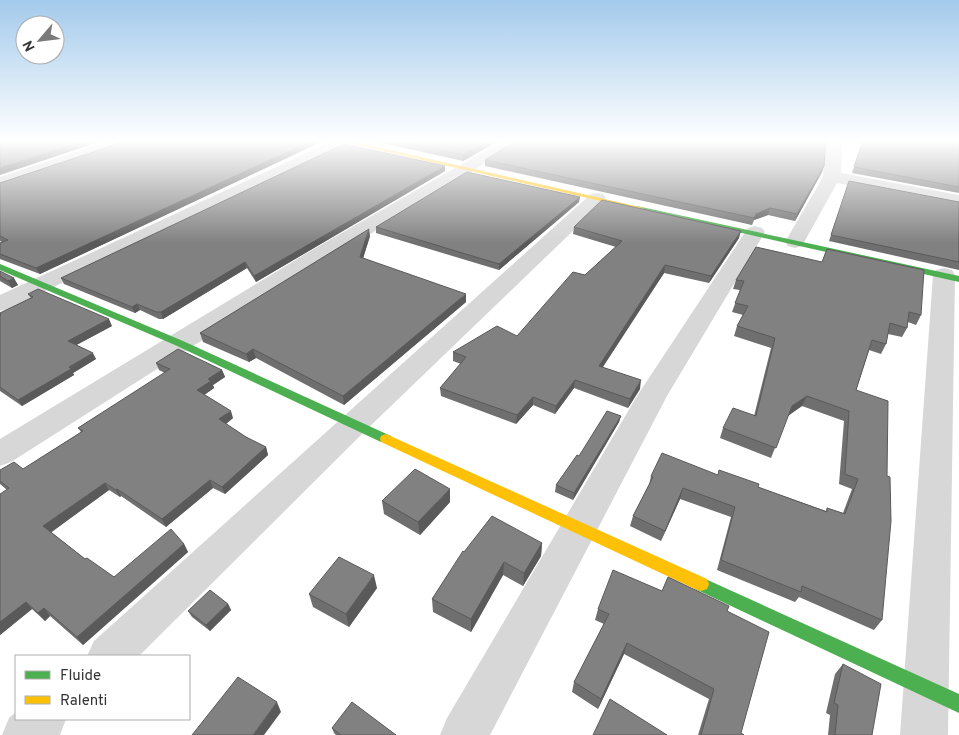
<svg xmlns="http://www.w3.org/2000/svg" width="959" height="735" font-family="Overpass,sans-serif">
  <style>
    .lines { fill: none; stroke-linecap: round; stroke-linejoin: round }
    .street { fill: #d7d7d7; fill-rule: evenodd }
    .fast { fill: #4caf50; fill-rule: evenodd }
    .slow { fill: #ffc107; fill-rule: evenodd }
    .wall { fill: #6f6f6f }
    .shaded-wall { fill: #5a5a5a }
    .building { fill: #818181; stroke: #5a5a5a }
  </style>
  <rect width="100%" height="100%" fill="#fff"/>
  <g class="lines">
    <g class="street">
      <path d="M112 140H135L133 143 0 188V177Z"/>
      <path d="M334 140H354L352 143 8 309 0 311V295Z"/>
      <path d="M504 140H523L328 260 11 462 0 466V439L312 250Z"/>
      <path d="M826 140H842L841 173 959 195V207L837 183 802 246 795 248 788 246 785 242 823 177Z"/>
      <path d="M597 193 603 194 606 198 603 202 363 433 139 656H87L94 641 591 194Z"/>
      <path d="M755 226 762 228 765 232 667 396 490 735H440L447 718 637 396 748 228Z"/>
      <path d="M944 268 952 270 955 275 948 735H900L933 275 936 270Z"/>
      <path d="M16 712V719H66L60 735H2L9 718Z"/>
    </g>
    <g class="fast">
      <path d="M637 206 959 276V282L640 210 636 208Z"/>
      <path d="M0 264 183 341 391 436 392 439 391 442H381L175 345 0 270Z"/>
      <path d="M701 577 959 694V713L695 589 693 584 695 579Z"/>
    </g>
    <g class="slow">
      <path d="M334 140H347L644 208 640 210Z"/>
      <path d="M386 434 707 579 709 584 707 589 701 591 695 589 381 442 380 439 381 436Z"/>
    </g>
  </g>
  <g class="wall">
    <path d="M129 140H325L40 274 0 259V243L2 242 0 241V183Z"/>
    <path d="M369 140H500L463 161Z"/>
    <path d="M863 140H959V193L852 173Z"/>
    <path d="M485 160 824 166 822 172 795 221 768 215 754 220 752 225 485 166Z"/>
    <path d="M445 171 256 282 247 268 163 319H159L140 310 135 313 64 284 61 278Z"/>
    <path d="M847 187 959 202V270L829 241Z"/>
    <path d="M579 202 499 270 376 233V227Z"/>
    <path d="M574 227 739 238 709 283 664 273 603 367 640 389 628 408 574 388 555 414 533 405 516 424 441 396 440 388 461 364 453 361V352L517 336 585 275 616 247 573 234Z"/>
    <path d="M370 236 363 258 466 302 344 405 256 358 249 362 203 342 200 333Z"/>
    <path d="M827 249 921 315 916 325 908 322 907 328 902 337 888 334 886 344 881 354 869 350 856 390 882 620 874 630 799 597 795 602 717 570 731 517 680 499 661 541 630 526 633 516 649 485 651 476 717 475 758 487 826 511 827 508 843 513 852 489 839 484 844 421 802 406 788 415 771 458 720 438 723 428 754 416 771 348 734 336 737 326 743 315 732 312 740 290 733 289 736 280 822 262Z"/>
    <path d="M0 271 18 285 12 288 0 281Z"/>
    <path d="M28 294 112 326 76 345 96 359 73 373 74 375 22 406 0 391V313L31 298Z"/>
    <path d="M156 363 222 370 225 377 213 385 214 388 204 395 233 418 226 424 246 437 266 447 268 455 225 494 213 488 166 527 121 496 120 497 109 490 51 532 85 559 114 577 184 544 188 552 83 645 50 616 45 621 32 609 0 635 7 490 0 484V470L23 469 81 432 78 428 165 373 159 370Z"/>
    <path d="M621 416 619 422 573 500 555 492 556 485 579 456Z"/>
    <path d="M382 501 450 502 420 535 384 514Z"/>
    <path d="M542 543 541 556 523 586 503 575 471 632 433 612 432 599 464 552Z"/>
    <path d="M377 588 349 627 313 607 309 594Z"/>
    <path d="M662 591 727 611 741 733 744 735H698L709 699 624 654 598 709 572 692 574 682 604 624 595 620 598 609Z"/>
    <path d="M228 604 231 610 210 631 192 617 188 611Z"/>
    <path d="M843 664 872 735H828L830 715 826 713 835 674Z"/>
    <path d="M332 728 396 735H336L334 733Z"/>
  </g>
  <g class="shaded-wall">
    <path d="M86 140H105L0 175V168Z"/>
    <path d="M313 140H325L40 274 36 268Z"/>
    <path d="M490 140H500L463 161V155Z"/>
    <path d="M445 166V171L256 282 254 276Z"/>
    <path d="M824 166 822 172 795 221 797 214Z"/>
    <path d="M580 197 579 202 499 270V264Z"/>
    <path d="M770 208 768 215 754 220 752 225 756 214Z"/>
    <path d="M369 229 370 236 361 265 360 257Z"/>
    <path d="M741 231 739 238 709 283 711 276Z"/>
    <path d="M245 262 247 268 163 319 161 312Z"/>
    <path d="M665 265 664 273 598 374 599 366Z"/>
    <path d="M14 278 18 285 12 288 8 281Z"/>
    <path d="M466 294V302L344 405 343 396Z"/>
    <path d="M137 304 140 310 135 313 132 307Z"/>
    <path d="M109 319 112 326 71 348 68 341Z"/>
    <path d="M253 349 256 358 249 362 246 354Z"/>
    <path d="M93 353 96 359 73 373 74 375 22 406 18 400Z"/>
    <path d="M222 370 225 377 213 385 214 388 200 398 197 390 208 379Z"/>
    <path d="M575 380 574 388 555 414 556 406Z"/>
    <path d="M641 380 640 389 628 408 630 399Z"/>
    <path d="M807 396 802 406 788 416 792 406Z"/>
    <path d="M533 397V405L516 424 517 415Z"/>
    <path d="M231 411 233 418 222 427 219 419Z"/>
    <path d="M621 416 619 422 573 500 574 493Z"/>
    <path d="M266 447 268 455 225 494 222 487Z"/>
    <path d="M210 480 213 488 166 527 162 519Z"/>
    <path d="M105 483 109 490 49 534 43 526Z"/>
    <path d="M683 488 680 499 661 541 665 531Z"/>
    <path d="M117 489 121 496 120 497 116 490Z"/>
    <path d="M450 489V502L420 535 418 522Z"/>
    <path d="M542 543 541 556 523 586 524 573Z"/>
    <path d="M184 544 188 552 83 645 77 637Z"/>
    <path d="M504 562 503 575 471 632V619Z"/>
    <path d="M374 575 377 588 349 627 346 614Z"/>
    <path d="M26 602 32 609 0 635V622Z"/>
    <path d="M228 604 231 610 210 631 206 625Z"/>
    <path d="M44 608 50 616 45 621 38 613Z"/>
    <path d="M627 643 624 654 598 709 601 699Z"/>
    <path d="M277 702 281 712 264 735H253Z"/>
  </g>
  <g class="building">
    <path d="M0 140H86L0 168Z"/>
    <path d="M129 140H313L36 268 0 254V243L8 240 0 236V183Z"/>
    <path d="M394 140H490L463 155Z"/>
    <path d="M517 140H826L824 166 797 214 770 208 756 214 754 218 485 160Z"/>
    <path d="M863 140H959V187L854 167Z"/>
    <path d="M344 144 445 166 254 276 245 262 161 312H156L137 304 132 307 61 278Z"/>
    <path d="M467 172 580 197 499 264 376 227Z"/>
    <path d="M849 181 959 202V262L831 235Z"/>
    <path d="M602 200 741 231 711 276 665 265 599 366 641 380 630 399 575 380 556 406 533 397 517 415 440 388 466 357 453 352 497 326 517 336 573 272 585 275 622 241 574 227Z"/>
    <path d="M369 229 360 257 466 294 343 396 253 349 246 354 200 333Z"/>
    <path d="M756 247 822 262 827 249 924 270 921 315 909 312 907 328 890 323 886 344 872 340 856 390 888 401 887 476 890 477 891 521 882 620 802 586 801 592 721 560 735 507 683 488 665 531 633 516 653 477 651 476 662 453 718 475 719 470 759 484 758 487 827 512V508L845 514 858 479 845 474 849 411 807 396 792 406 776 448 723 428 733 408 756 416 775 338 737 326 748 306 735 303 744 281 736 280Z"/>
    <path d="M0 271 14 278 8 281 0 276Z"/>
    <path d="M38 289 109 319 68 341 93 353 69 367 71 369 18 400 0 387V315H1L0 313 33 297 28 294Z"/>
    <path d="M178 349 222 370 208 379 211 381 197 390 231 411 219 419 246 437 266 447 222 487 210 480 162 519 117 489 116 490 105 483 43 526 85 559 87 558 114 577 171 529 184 544 77 637 44 608 38 613 26 602 0 622V494L9 488 0 481V470L14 462 23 469 83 431 78 428 170 369 156 363Z"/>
    <path d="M607 411 621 416 574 493 556 485 577 455 579 456Z"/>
    <path d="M415 469 450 489 418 522 382 501Z"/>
    <path d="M492 516 542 543 524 573 504 562 471 619 432 599 463 551 464 552Z"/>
    <path d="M339 557 374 575 346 614 309 594Z"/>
    <path d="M613 570 662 591 668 577 729 606 727 611 769 632 741 733 744 735H701L714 689 627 643 601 699 574 682 609 614 598 609Z"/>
    <path d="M210 590 228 604 206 625 188 611Z"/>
    <path d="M843 664 881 684 872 735H835L838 705 834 703Z"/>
    <path d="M238 677 277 702 253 735H192Z"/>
    <path d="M610 699 667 735H593Z"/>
    <path d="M352 702 396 735H341L332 728Z"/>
  </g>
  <linearGradient id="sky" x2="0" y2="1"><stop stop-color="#a3caec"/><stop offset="0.58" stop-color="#fff"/><stop offset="1" stop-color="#fff" stop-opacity="0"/></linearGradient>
  <rect width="959" height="243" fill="url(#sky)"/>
  <rect x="15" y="655" width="175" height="65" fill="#ffffff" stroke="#adadad"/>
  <rect x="25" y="671" width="25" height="8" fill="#4caf50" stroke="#adadad"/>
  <text x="60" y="680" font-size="15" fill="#333333">Fluide</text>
  <rect x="25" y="696" width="25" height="8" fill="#ffc107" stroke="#adadad"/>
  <text x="60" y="705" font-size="15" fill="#333333">Ralenti</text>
  <g transform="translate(40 40) rotate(242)"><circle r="24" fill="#ffffff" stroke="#adadad"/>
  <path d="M0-4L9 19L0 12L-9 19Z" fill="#7a7a7a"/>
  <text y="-8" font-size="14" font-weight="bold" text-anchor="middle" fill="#333333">N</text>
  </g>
</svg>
